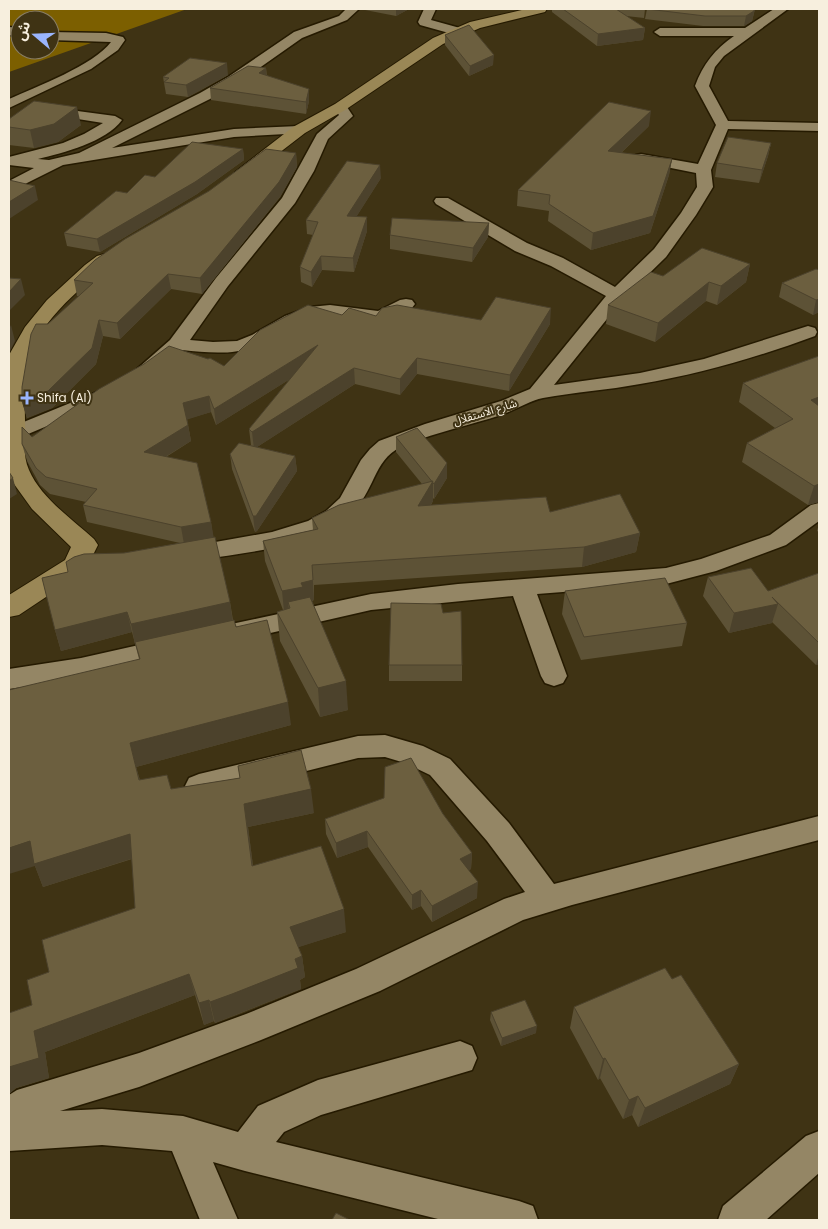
<svg xmlns="http://www.w3.org/2000/svg" width="828" height="1229" font-family="Poppins,'Noto Sans Arabic',sans-serif">
  <style>
    .forest { fill: #7c5f00; fill-rule: evenodd }
    .lines { fill: none; stroke-linecap: round; stroke-linejoin: round }
    .street-casing { stroke: #251a00; stroke-width: 3 }
    .secondary-casing { stroke: #251a00; stroke-width: 2 }
    .street { fill: #948665; fill-rule: evenodd }
    .secondary { fill: #9a8756; fill-rule: evenodd }
    .wall { fill: #5d5236 }
    .shaded-wall { fill: #4c422c }
    .building { fill: #6c5f3f; stroke: #4c422c }
    .poi-dot { fill: #9ab5fd; stroke: #3f3314; stroke-width: 2 }
    .labels { text-anchor: middle; stroke-width: 4; stroke-linejoin: round; paint-order: stroke }
    .far-street-label { font-size: 11px; fill: #f7efde; stroke: #3f3314 }
    .poi-label { font-size: 12px; fill: #f7efde; stroke: #3f3314; text-anchor: start }
  </style>
  <rect width="100%" height="100%" fill="#3f3314"/>
  <path class="forest" d="M9 9H187L9 72ZM20 20H50V50H20Z"/>
  <g class="lines">
    <g class="street-casing">
      <g id="street">
        <path d="M346 9H359L347 20 302 38 238 83 210 99 112 148 234 129 299 126 304 127 306 130 304 133 234 137 63 165 9 192V181L34 168 9 165V157L63 143 84 134 103 123 65 117 63 114 65 111 70 110 115 116 122 120C106 142 63 153 38 159L49 160 79 153 200 93 228 77 294 32 339 16Z"/>
        <path d="M424 9H436L431 20 460 28 462 31 456 35 420 25 418 22Z"/>
        <path d="M774 9H788L724 56 715 67 709 86 728 121 819 123V131L728 129 711 170 713 187 696 215 666 257 623 299 554 385 640 373 704 359 808 326 815 328 817 332 815 336C758 357 700 374 640 384 608 390 575 392 543 398 529 401 515 410 501 415 470 425 438 432 407 444 373 457 377 487 354 510 315 550 237 553 184 562L176 559 172 554 176 549 272 532 308 521 326 511 340 498 361 460 370 449 379 441 425 424 501 401 530 389 606 296 551 266 515 251 436 204 434 201 436 198H448L527 243 563 258 615 287 654 249 681 213 697 187 696 173 636 161 634 158 636 155 641 154 698 164 716 125 695 86C703 64 715 49 734 36H660L654 32 660 28H745Z"/>
        <path d="M9 27 20 28V36L9 35Z"/>
        <path d="M50 32 106 33 123 37 125 40 118 50 91 69 9 108V99C36 87 94 65 111 42L50 40Z"/>
        <path d="M340 103 345 104 353 116 328 139 314 171 295 203 228 286 190 340 213 342 237 341 252 335 285 316 310 307 330 305 378 311 400 300 406 299 412 300 415 304C393 336 351 314 322 316 299 318 283 334 264 343 237 356 210 353 182 350 170 362 158 378 140 373L137 369 170 340 216 278 282 198 317 134 339 115 333 107Z"/>
        <path d="M102 390 109 392 112 396 109 400 21 437 14 439 9 438V428Z"/>
        <path d="M819 503V521L786 545 716 571 666 584 537 594 567 676 563 683 554 686 545 683 541 676 513 596 371 610 236 641 227 638 223 632 227 626 236 623 371 594 458 584 666 568 701 559 770 535 811 505Z"/>
        <path d="M170 638 179 641 183 647 179 653 81 678 9 689V669L81 658Z"/>
        <path d="M385 735 423 746 450 759 509 823 554 884 819 816V840L572 905 523 920 380 991 261 1040 139 1087 60 1111 102 1109 183 1116 238 1132 258 1106 318 1080 460 1041 472 1046 477 1058 472 1070 321 1115 284 1132 276 1142 519 1201 533 1206 538 1220H442L245 1171 213 1162 238 1220H200L172 1151 102 1145 9 1151V1095L17 1090 139 1053 246 1014 356 969 504 899 525 892 487 841 430 775 405 763 385 757 358 758 199 798 189 794 185 786 189 778 199 774 358 736Z"/>
        <path d="M819 1131V1173L766 1220H718L723 1206 806 1136Z"/>
      </g>
    </g>
    <g class="secondary-casing">
      <g id="secondary">
        <path d="M526 9H547L545 12 480 28 443 44 345 110 305 133 249 176H237L235 172 293 127 335 104 433 38 470 22Z"/>
        <path d="M104 254 111 256 113 260 111 264C79 288 33 327 26 368 23 386 25 404 25 421 26 438 22 455 29 470 41 498 72 519 94 539L98 545 85 571 19 615 9 617V595L65 560 71 547 32 509 9 477V355L25 327 47 300 85 265 97 256Z"/>
      </g>
    </g>
    <use href="#street" class="street"/>
    <use href="#secondary" class="secondary"/>
  </g>
  <g class="wall">
    <path d="M360 9H409L396 16Z"/>
    <path d="M552 9H645L644 18 626 16 645 28 643 40 597 46 552 12Z"/>
    <path d="M647 9H755L752 21 744 26H703L645 19Z"/>
    <path d="M445 35 493 65 469 76 445 45Z"/>
    <path d="M266 68 267 76 309 101 306 114 211 100 210 88Z"/>
    <path d="M228 75 188 97 166 94 163 77Z"/>
    <path d="M9 119 81 125 58 142 34 148 9 145Z"/>
    <path d="M649 126 621 153 672 159 669 175 650 233 591 250 548 221 549 211 517 206 518 190Z"/>
    <path d="M771 143 768 156 759 183 715 177 717 163Z"/>
    <path d="M243 149 244 160 197 194 100 252 67 246 64 233 155 177Z"/>
    <path d="M296 153 297 167 280 197 202 294 171 289 120 339 103 336 96 364 52 408 27 418 22 402 48 324 79 296H77L74 280Z"/>
    <path d="M381 178 356 217 367 231 354 272 322 270 312 287 301 282 300 267 313 235 307 234 306 220Z"/>
    <path d="M489 223 488 237 472 262 390 249V235Z"/>
    <path d="M750 264 746 282 717 305 706 301 655 342 606 324 608 305 663 276Z"/>
    <path d="M819 270V312L813 315 779 297 782 283Z"/>
    <path d="M342 315 481 320 550 324 509 391 417 374 400 395 355 384 257 447 295 456 297 471 257 531 255 532 232 469 230 454 251 445 249 429 290 379 216 425 211 412 187 419 191 441 166 457 211 522 213 537 230 602 233 620 291 725 136 767 140 780 171 789 240 778 238 766 314 813 248 827 253 866 346 932 298 947 302 956 305 977 300 980 301 989 236 1015 215 1023 214 1021 204 1025 195 995 45 1052 49 1078 16 1088 9 1094V1013L32 1005 49 972 135 908 132 859 43 887 35 866 139 659 132 632 61 651 55 630 68 572 124 553 180 543 87 522 83 505 86 502 50 494 40 485 27 461 22 444 32 437 224 366Z"/>
    <path d="M819 356V502L808 505 742 462 747 443 775 428 739 402 743 383Z"/>
    <path d="M396 437 447 478 434 499 433 498V501L431 505 550 512 640 533 636 552 582 567 314 585V600L312 601 348 710 320 717 280 641 277 612 283 610 265 561 263 541 313 530 312 518 422 484 396 452Z"/>
    <path d="M819 524V532L817 531Z"/>
    <path d="M819 573V664L816 665 772 622V623L729 633 703 596 708 577 768 591Z"/>
    <path d="M565 591 687 623 682 646 581 660 562 614Z"/>
    <path d="M443 613 462 665V681H389V665Z"/>
    <path d="M443 814 472 853 471 869 469 870 477 898 432 922 421 906 412 910 368 847 337 858 326 834 325 819Z"/>
    <path d="M672 979 739 1064 730 1084 638 1127 632 1115 623 1119 600 1078 598 1080 570 1028 574 1007Z"/>
    <path d="M491 1012 536 1033 501 1046 490 1020Z"/>
  </g>
  <g class="shaded-wall">
    <path d="M396 9H409L396 16Z"/>
    <path d="M755 9 752 21 744 26 746 16Z"/>
    <path d="M645 28 643 40 597 46 598 34Z"/>
    <path d="M494 55 493 65 469 76 470 66Z"/>
    <path d="M227 63 228 75 188 97 186 85Z"/>
    <path d="M266 68 267 80 259 73Z"/>
    <path d="M309 89V101L306 114V102Z"/>
    <path d="M77 107 81 125 58 142 34 148 30 130Z"/>
    <path d="M651 111 649 126 606 167 608 151Z"/>
    <path d="M771 143 768 156 759 183 762 170Z"/>
    <path d="M243 149 244 160 197 194 100 252 97 239Z"/>
    <path d="M296 153 297 167 280 197 202 294 200 278Z"/>
    <path d="M672 159 669 175 650 233 591 250 593 233Z"/>
    <path d="M380 165 381 178 348 230 347 216Z"/>
    <path d="M35 186 38 200 9 219V202Z"/>
    <path d="M367 217V231L354 272 353 258Z"/>
    <path d="M489 223 488 237 472 262 473 248Z"/>
    <path d="M321 256 322 270 312 287 311 272Z"/>
    <path d="M750 264 746 282 717 305 721 286Z"/>
    <path d="M168 274 171 289 120 339 117 323Z"/>
    <path d="M21 279 25 295 9 311V292Z"/>
    <path d="M709 282 706 301 655 342 658 323Z"/>
    <path d="M819 299V312L813 315 816 300Z"/>
    <path d="M551 308 550 324 509 391 510 375Z"/>
    <path d="M99 320 103 336 96 364 52 408 27 418 22 402Z"/>
    <path d="M11 325 15 341 9 353V329Z"/>
    <path d="M318 345 319 361 216 425 214 409Z"/>
    <path d="M417 358V374L400 395V379Z"/>
    <path d="M354 368 355 384 254 449 252 432Z"/>
    <path d="M209 396 211 412 186 420 183 403Z"/>
    <path d="M819 397V413L811 400Z"/>
    <path d="M188 425 191 441 147 468 144 452Z"/>
    <path d="M295 456 297 471 257 531 255 532 253 516Z"/>
    <path d="M447 463V478L434 499V484Z"/>
    <path d="M13 478 17 494 9 499V481Z"/>
    <path d="M433 481V501L418 525V506Z"/>
    <path d="M819 484V502L808 505 814 486Z"/>
    <path d="M211 522 214 539 184 544 181 527Z"/>
    <path d="M640 533 636 552 582 567 584 547Z"/>
    <path d="M312 565 314 600 304 602H288L289 610 284 611 282 591 301 583Z"/>
    <path d="M230 602 233 623 135 644 131 624Z"/>
    <path d="M778 604 772 623 729 633 734 613Z"/>
    <path d="M127 612 132 632 61 651 55 630Z"/>
    <path d="M819 655V664L816 665Z"/>
    <path d="M346 681 348 710 320 717 318 688Z"/>
    <path d="M288 702 291 725 136 767 145 804 130 743Z"/>
    <path d="M311 789 314 813 248 827 256 889 244 804Z"/>
    <path d="M367 831 368 847 337 858 336 843Z"/>
    <path d="M130 834 137 857 43 887 35 866 9 874V848L30 841Z"/>
    <path d="M472 853 471 869 460 875V859Z"/>
    <path d="M478 882 477 898 432 922V906Z"/>
    <path d="M421 890V906L412 910V895Z"/>
    <path d="M344 909 346 932 293 949 290 927Z"/>
    <path d="M302 956 305 977 300 980 301 989 215 1023 210 1002Z"/>
    <path d="M189 974 195 995 45 1052 49 1078 16 1088 9 1094V1067L34 1031Z"/>
    <path d="M209 1000 214 1021 204 1025 199 1003Z"/>
    <path d="M537 1026 536 1033 501 1046 502 1038Z"/>
    <path d="M605 1058 600 1078 598 1080 603 1059Z"/>
    <path d="M739 1064 730 1084 638 1127 645 1108Z"/>
    <path d="M638 1096 632 1115 623 1119 629 1100Z"/>
  </g>
  <g class="building">
    <path d="M563 9H616L645 28 598 34Z"/>
    <path d="M647 9H754V11L746 16H705Z"/>
    <path d="M469 25 494 55 470 66 445 35Z"/>
    <path d="M190 58 227 63 186 85 164 82 169 78 163 77Z"/>
    <path d="M248 66 266 68 259 73 309 89 306 102 210 88Z"/>
    <path d="M34 101 77 107 54 124 30 130 9 127V119Z"/>
    <path d="M609 102 651 111 608 151 672 159 653 216 593 233 549 204 550 195 518 190Z"/>
    <path d="M728 137 771 143 762 170 717 163Z"/>
    <path d="M192 142 243 149 195 182 97 239 64 233 116 191 127 193 145 175 155 177Z"/>
    <path d="M266 149 296 153 279 182 200 278 168 274 117 323 99 320 92 348 48 391 22 402V387L31 334 36 324H48L93 283 74 280 95 260 125 239 209 191Z"/>
    <path d="M347 161 380 165 347 216 367 217 353 258 321 256 311 272 300 267 318 222 306 220Z"/>
    <path d="M9 180 35 186 9 202Z"/>
    <path d="M392 218 489 223 473 248 390 235Z"/>
    <path d="M702 248 750 264 721 286 709 282 658 323 608 305 651 272 663 276Z"/>
    <path d="M816 269 819 270V299L816 300 782 283Z"/>
    <path d="M9 278 21 279 9 292Z"/>
    <path d="M496 297 551 308 510 375 417 358 400 379 354 368 252 432 249 429 318 345 214 409 209 396 183 403 188 425 144 452 197 463 211 522 181 527 83 505 97 489 46 477 36 468 22 444V427L32 437 99 389 144 364 169 346 208 359 210 358 224 366 260 330 308 305 342 315 349 308 376 316 382 308 397 305 481 320Z"/>
    <path d="M819 356V397L811 400 819 406V484L814 486 747 443 793 419 743 383Z"/>
    <path d="M417 428 447 463 434 484 396 437Z"/>
    <path d="M239 443 295 456 256 516H253L230 454Z"/>
    <path d="M9 472 13 478 9 481Z"/>
    <path d="M433 481 418 506 546 497 550 512 620 494 640 533 584 547 312 565 313 580 301 583 303 587 282 591 263 541 318 529 312 518 339 505Z"/>
    <path d="M215 537 230 602 131 624 127 612 55 630 42 578 68 572 66 562 74 557 84 554 124 553Z"/>
    <path d="M751 568 768 591 819 573V643L772 597 778 604 734 613 708 577Z"/>
    <path d="M665 578 687 623 584 637 565 591Z"/>
    <path d="M310 597 346 681 318 688 277 612 290 608 288 602Z"/>
    <path d="M391 603 441 604 443 613 461 611 462 665H389Z"/>
    <path d="M234 620 236 627 267 620 288 702 130 743 139 780 167 775 171 789 240 778 238 766 301 750 311 789 244 804 252 866 321 846 344 909 290 927 302 956 295 959 298 968 232 994 210 1002 209 1000 199 1003 189 974 34 1031 39 1058 9 1067V1013L32 1005 27 980 49 972 42 940 135 908 130 834 34 864 30 841 9 848V690L140 659 135 642Z"/>
    <path d="M411 758 443 814 472 853 460 859 478 882 432 906 421 890 412 895 367 831 336 843 325 819 384 798 385 767Z"/>
    <path d="M665 968 672 979 681 975 739 1064 645 1108 638 1096 629 1100 605 1058 603 1059 574 1007Z"/>
    <path d="M525 1000 537 1026 502 1038 491 1012Z"/>
    <path d="M336 1213 350 1220H332Z"/>
  </g>
  <path class="poi-dot" d="M24.5 390.5h5v5h5v5h-5v5h-5v-5h-5v-5h5z"/>
  <g class="labels">
    <g class="far-street-label">
      <text transform="translate(485 412) rotate(-17)" y="4">شارع الاستقلال</text>
    </g>
    <g class="poi-label">
      <text x="37" y="402">Shifa (Al)</text>
    </g>
  </g>
  <rect width="828" height="1229" fill="none" stroke="#f7efde" stroke-width="20"/>
  <g transform="translate(35 35) rotate(289)"><circle r="24" fill="#3f3314" stroke="#897e65"/>
  <path d="M0-4L9 19L0 12L-9 19Z" fill="#9ab5fd"/>
  <text y="-8" font-size="14" font-weight="bold" text-anchor="middle" fill="#f7efde">ش</text>
  </g>
</svg>
